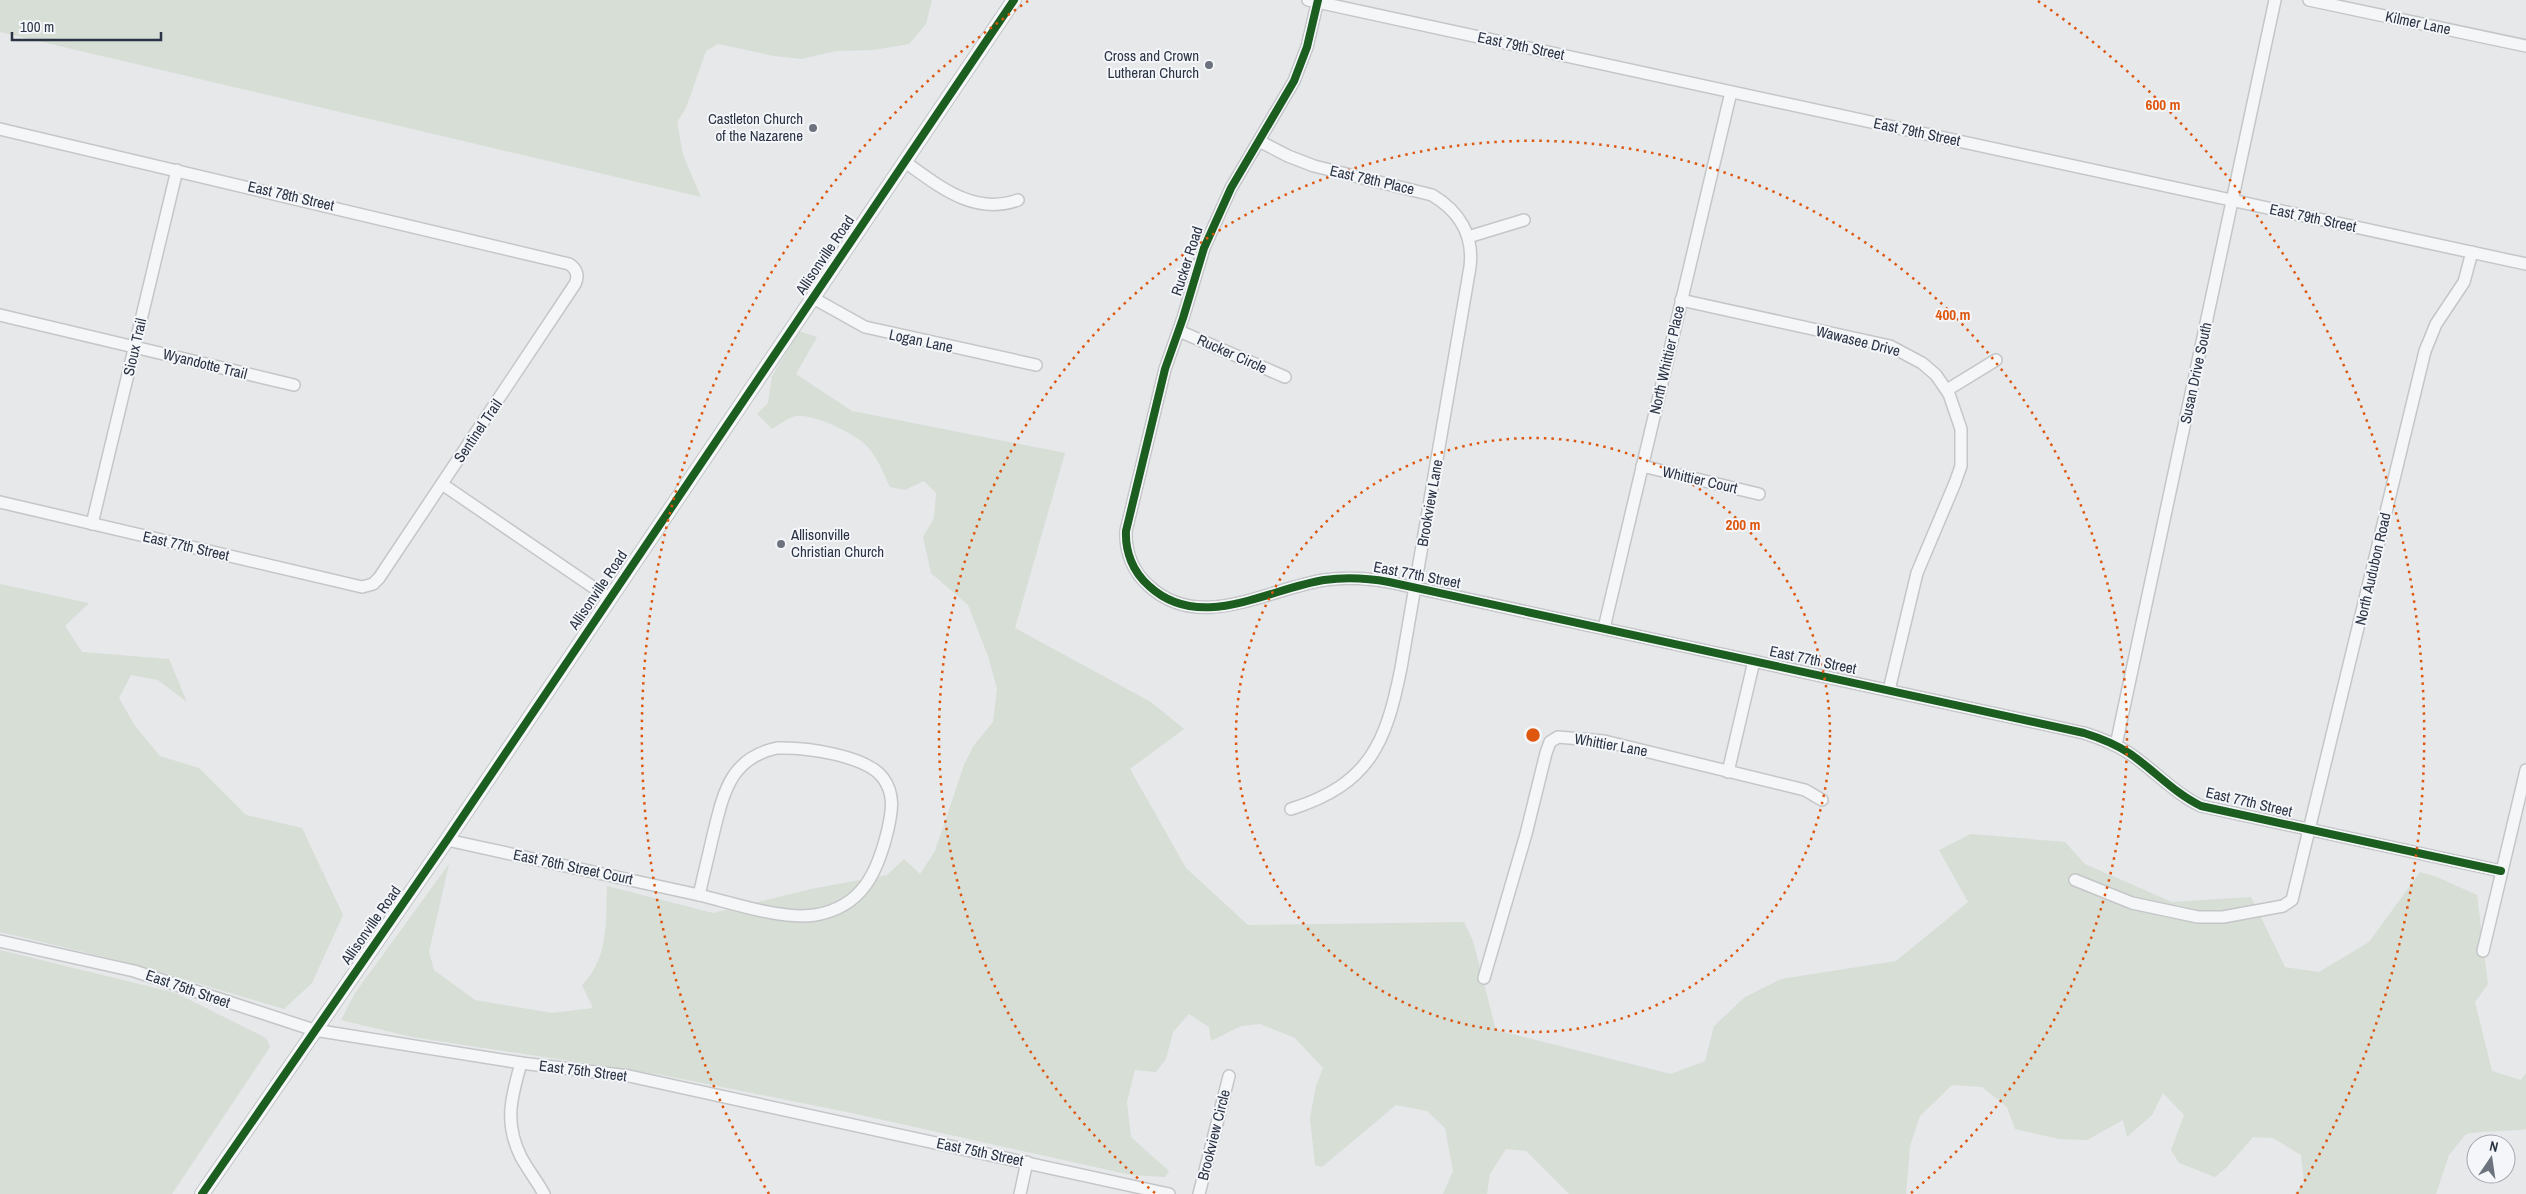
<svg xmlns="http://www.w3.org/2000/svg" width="2526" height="1194" font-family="'Archivo Narrow',sans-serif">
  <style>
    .green { fill: #d6ded6 }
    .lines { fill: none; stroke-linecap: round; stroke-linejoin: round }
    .minor-casing { stroke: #c4c6c8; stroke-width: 14 }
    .major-casing { stroke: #c2c5c8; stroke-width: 16 }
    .minor { stroke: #f5f6f7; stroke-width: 11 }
    .major { stroke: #f8f8f8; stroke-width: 14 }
    .cycleway-casing { stroke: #f4f6f9; stroke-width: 11 }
    .cycleway { stroke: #1b5e20; stroke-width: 8 }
    .ring { fill: none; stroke: #df570f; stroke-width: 2.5; stroke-dasharray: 2.5 5 }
    .poi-dot { fill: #6c737f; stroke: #f4f6f9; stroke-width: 2 }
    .labels { text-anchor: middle; stroke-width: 4; stroke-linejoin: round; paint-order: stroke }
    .street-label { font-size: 15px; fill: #2b3445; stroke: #f4f6f9 }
    .poi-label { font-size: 15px; fill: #2b3445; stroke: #f4f6f9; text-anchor: end }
    .centre { fill: #df570f; stroke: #f4f6f9; stroke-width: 2.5 }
    .ring-label { font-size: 15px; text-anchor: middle; font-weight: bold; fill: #df570f; stroke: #f4f6f9; stroke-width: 4; stroke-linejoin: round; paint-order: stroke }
  </style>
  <rect width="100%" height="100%" fill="#e6e8ea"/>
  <g class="green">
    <path d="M0 0H932L926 24 909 44 873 50 835 51 802 59 774 56 723 45 718 44 706 51 686 108 677 122 683 155 701 197 0 32Z"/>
    <path d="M799 331 817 337 796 374 852 411 1065 453 1015 628 1151 702 1184 729 1130 769 1186 868 1248 925 1464 922 1473 941 1496 1030 1671 1074 1705 1061 1714 1026 1745 997 1781 979 1896 961 1968 902 1939 850 1971 834 2065 842 2085 864 2172 902 2251 897 2285 967 2319 972 2369 942 2420 872 2437 877 2477 895 2488 984 2475 1002 2492 1071 2521 1080 2526 1073V1129C2506 1132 2486 1130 2466 1134L2449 1155 2436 1194H2295L2304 1182 2301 1155 2273 1138 2253 1137 2227 1167 2215 1177 2179 1163 2171 1150 2184 1115 2163 1093 2152 1115 2127 1137 2123 1120 2087 1140 2059 1139 2015 1129 2007 1107 1982 1087 1952 1085 1920 1116 1910 1146 1906 1194H1569L1526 1151 1506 1149 1490 1174 1487 1194H1443L1453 1171 1445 1128 1427 1111 1396 1105 1322 1167 1315 1165 1310 1118 1316 1086 1323 1068 1295 1038 1260 1024 1241 1026 1211 1041 1209 1027 1189 1014 1173 1032 1166 1059 1156 1072 1135 1070 1127 1102 1131 1137 1169 1171 1165 1177 1131 1175 852 1113 662 1075 412 1037 341 1020 355 993 449 864 429 952 434 970 475 1000 552 1013 593 1008 582 985C609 958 606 921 607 886L713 913 811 889 887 875 904 859 920 874 935 851 964 765 974 745 993 722 997 689 988 656 968 605 931 573 923 537 934 518 936 493 924 481 905 490 890 487C883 472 875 451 861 441 849 431 811 413 796 416 787 418 780 424 772 429L757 414 768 403 772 376Z"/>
    <path d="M0 584 89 603 65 626 82 652 169 659 187 702 158 680 131 675 119 698 135 726 160 756 199 768 246 815 302 828 343 915 312 983 284 1009 130 963 0 932Z"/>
    <path d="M0 950 176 993 266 1038 270 1047 172 1194H0Z"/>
  </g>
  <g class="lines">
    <g class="minor-casing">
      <g id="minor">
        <path d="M1308 0 2526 264"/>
        <path d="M1318 0 1307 47 1294 81 1231 188 1204 248 1183 318 1165 369 1126 531C1125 552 1133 572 1149 586 1200 633 1267 589 1324 580 1346 577 1367 578 1389 582L2084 733C2100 738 2115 744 2129 753 2154 770 2174 793 2201 806L2501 871"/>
        <path d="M2309 0 2526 46"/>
        <path d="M0 129 569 264C577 269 579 276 575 284L379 578 373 584 362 587 0 502"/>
        <path d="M1259 141 1288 156 1314 166 1432 195C1459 211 1474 235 1470 267L1401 668C1386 743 1370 784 1291 809"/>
        <path d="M905 162C939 186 974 216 1018 200"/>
        <path d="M1468 237 1524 220"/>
        <path d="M813 298 865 327 1036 365"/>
        <path d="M1681 300 1890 346 1922 363 1936 375 1949 394 1961 429V466L1955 483 1917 573 1889 690"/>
        <path d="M0 315 294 385"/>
        <path d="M1179 331 1285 377"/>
        <path d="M1947 390 1996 360"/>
        <path d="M1642 466 1759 494"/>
        <path d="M442 484 609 598"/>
        <path d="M92 524 177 170"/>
        <path d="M1604 628 1731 92"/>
        <path d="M2116 745 2275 0"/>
        <path d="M777 748C804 747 866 755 883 778 895 794 892 811 888 829 878 871 863 907 815 915 781 920 733 903 699 895 704 874 709 852 714 831 724 791 731 758 777 748Z"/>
        <path d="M1728 772 1754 661"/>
        <path d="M447 840 699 895"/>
        <path d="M2075 880 2132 903 2198 917H2223L2283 906 2292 900 2425 351 2436 324 2464 282 2472 252"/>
        <path d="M0 941 134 971 314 1030 521 1063 629 1076 1169 1194"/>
        <path d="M2483 951 2526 770"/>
        <path d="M1484 978 1526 834 1546 753 1550 742 1558 737 1604 741 1805 790 1822 800"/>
        <path d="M521 1063C511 1098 504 1123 521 1157 528 1170 537 1181 544 1194"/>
        <path d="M1020 1194 1027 1162"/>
        <path d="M1199 1194 1229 1076"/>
      </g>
    </g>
    <g class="major-casing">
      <path id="major" d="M202 1194 447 840 1014 0"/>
    </g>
    <use href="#minor" class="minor"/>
    <use href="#major" class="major"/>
    <g class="cycleway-casing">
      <g id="cycleway">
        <path d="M1318 0 1307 47 1294 81 1231 188 1204 248 1183 318 1165 369 1126 531C1125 552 1133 572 1149 586 1200 633 1267 589 1324 580 1346 577 1367 578 1389 582L2084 733C2100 738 2115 744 2129 753 2154 770 2174 793 2201 806L2501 871"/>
        <path d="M202 1194 447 840 1014 0"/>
      </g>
    </g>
    <use href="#cycleway" class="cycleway"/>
  </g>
  <g class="ring">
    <circle cx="1533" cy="735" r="297"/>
    <path d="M1155 1193A594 594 0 1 1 1911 1193"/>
    <path d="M769 1194A891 891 0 0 1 1028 1M2038 1A891 891 0 0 1 2297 1194"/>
  </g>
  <g class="poi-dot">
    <circle cx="1209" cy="65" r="5"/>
    <circle cx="813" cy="128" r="5"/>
    <circle cx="781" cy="544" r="5"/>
  </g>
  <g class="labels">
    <g class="street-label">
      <text transform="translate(2418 23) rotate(12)" y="5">Kilmer Lane</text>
      <text transform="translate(1521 46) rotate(12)" y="5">East 79th Street</text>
      <text transform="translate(1917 132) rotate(12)" y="5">East 79th Street</text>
      <text transform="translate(1372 180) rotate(13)" y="5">East 78th Place</text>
      <text transform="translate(291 196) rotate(13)" y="5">East 78th Street</text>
      <text transform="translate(2313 218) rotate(12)" y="5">East 79th Street</text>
      <text transform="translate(825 255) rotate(-56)" y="5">Allisonville Road</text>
      <text transform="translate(1187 261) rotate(-72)" y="5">Rucker Road</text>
      <text transform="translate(921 341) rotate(12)" y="5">Logan Lane</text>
      <text transform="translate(1858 341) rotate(14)" y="5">Wawasee Drive</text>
      <text transform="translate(135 347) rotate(-77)" y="5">Sioux Trail</text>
      <text transform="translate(1232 354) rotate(24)" y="5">Rucker Circle</text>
      <text transform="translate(1667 360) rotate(-77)" y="5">North Whittier Place</text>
      <text transform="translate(205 364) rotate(14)" y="5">Wyandotte Trail</text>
      <text transform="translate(2196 373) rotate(-78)" y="5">Susan Drive South</text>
      <text transform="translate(478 431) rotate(-56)" y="5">Sentinel Trail</text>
      <text transform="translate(1700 480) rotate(13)" y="5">Whittier Court</text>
      <text transform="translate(1430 503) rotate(-80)" y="5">Brookview Lane</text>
      <text transform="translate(186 546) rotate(13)" y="5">East 77th Street</text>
      <text transform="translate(2373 569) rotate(-77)" y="5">North Audubon Road</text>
      <text transform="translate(1417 575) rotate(11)" y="5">East 77th Street</text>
      <text transform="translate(598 590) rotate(-56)" y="5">Allisonville Road</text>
      <text transform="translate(1813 660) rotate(12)" y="5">East 77th Street</text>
      <text transform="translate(1611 745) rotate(10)" y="5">Whittier Lane</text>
      <text transform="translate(2249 802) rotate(13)" y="5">East 77th Street</text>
      <text transform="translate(573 867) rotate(12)" y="5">East 76th Street Court</text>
      <text transform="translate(371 925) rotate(-55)" y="5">Allisonville Road</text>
      <text transform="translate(188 989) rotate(19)" y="5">East 75th Street</text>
      <text transform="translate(583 1071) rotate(7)" y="5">East 75th Street</text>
      <text transform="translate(1214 1135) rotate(-76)" y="5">Brookview Circle</text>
      <text transform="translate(980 1152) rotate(12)" y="5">East 75th Street</text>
    </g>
    <g class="poi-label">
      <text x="1199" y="61">Cross and Crown<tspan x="1199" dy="17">Lutheran Church</tspan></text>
      <text x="803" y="124">Castleton Church<tspan x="803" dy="17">of the Nazarene</tspan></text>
      <text x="791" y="540" text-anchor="start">Allisonville<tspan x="791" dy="17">Christian Church</tspan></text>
    </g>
  </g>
  <circle cx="1533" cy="735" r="8" class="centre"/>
  <g class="ring-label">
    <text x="2163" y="110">600 m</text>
    <text x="1953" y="320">400 m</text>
    <text x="1743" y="530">200 m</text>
  </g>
  <g transform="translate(2491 1159) rotate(13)"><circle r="24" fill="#f4f6f9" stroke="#a4a8b1"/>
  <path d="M0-4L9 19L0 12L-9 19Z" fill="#6c737f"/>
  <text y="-8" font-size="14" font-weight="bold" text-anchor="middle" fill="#2b3445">N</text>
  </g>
  <path d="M12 32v8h149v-8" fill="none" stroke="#2b3445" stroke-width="2.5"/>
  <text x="20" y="32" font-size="15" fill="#2b3445" stroke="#f4f6f9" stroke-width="4" paint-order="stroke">100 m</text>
</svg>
